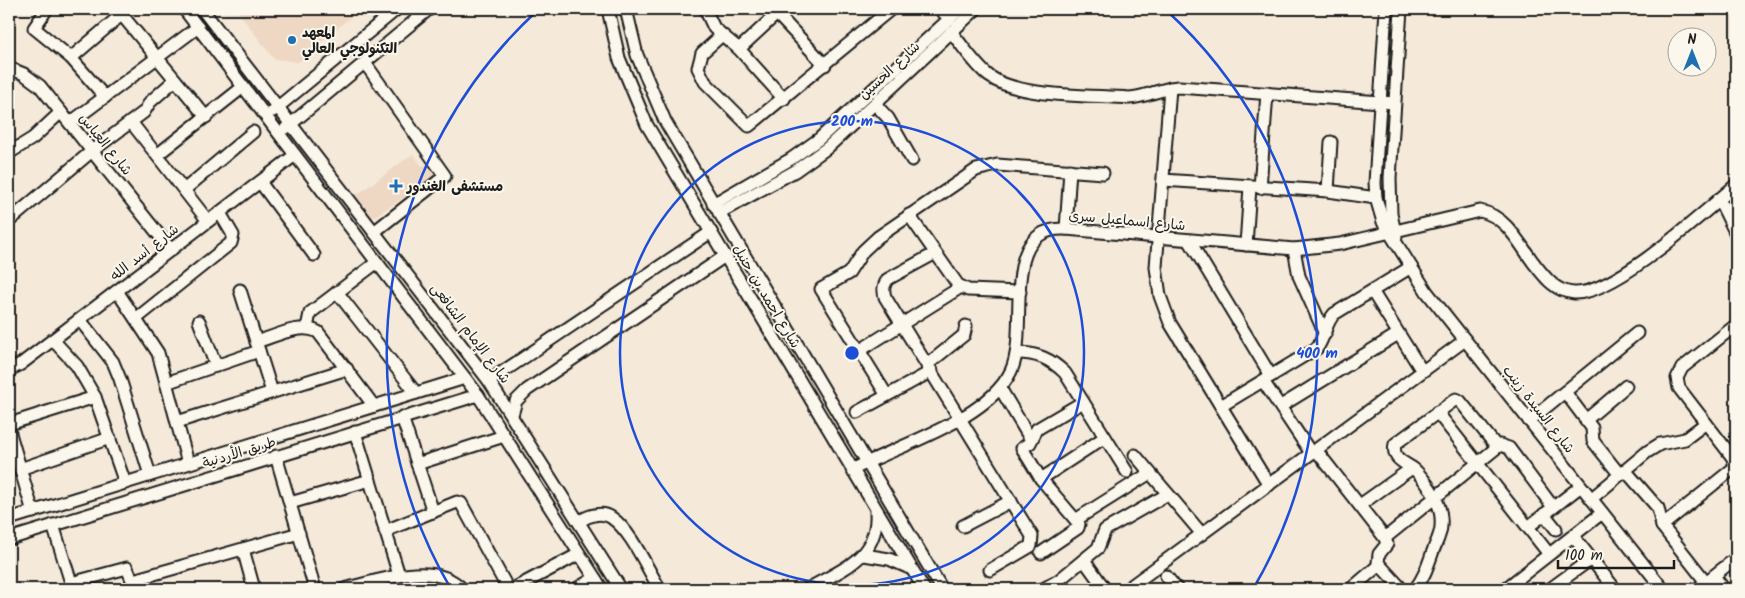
<svg xmlns="http://www.w3.org/2000/svg" width="1745" height="598" font-family="Kalam,'Playpen Sans Arabic',sans-serif">
  <style>
    .built { fill: #eed8c3 }
    .lines { fill: none; stroke-linecap: round; stroke-linejoin: round }
    .minor-casing { stroke: #1c1c1c; stroke-width: 15 }
    .minor { stroke: #fbf7ec; stroke-width: 11 }
    .ring { fill: none; stroke: #1d4ed8; stroke-width: 2.5 }
    .poi-dot { fill: #1f6fb2; stroke: #fbf7ec; stroke-width: 2 }
    .labels { text-anchor: middle; stroke-width: 4; stroke-linejoin: round; paint-order: stroke }
    .poi-label { font-size: 14px; font-weight: bold; fill: #1c1c1c; stroke: #fbf7ec; text-anchor: start }
    .street-label { font-size: 14px; fill: #1c1c1c; stroke: #fbf7ec }
    .centre { fill: #1d4ed8; stroke: #fbf7ec; stroke-width: 2.5 }
    .ring-label { font-size: 15px; text-anchor: middle; font-weight: bold; fill: #1d4ed8; stroke: #fbf7ec; stroke-width: 4; stroke-linejoin: round; paint-order: stroke }
  </style>
  <rect width="100%" height="100%" fill="#f5e9d9"/>
  <filter id="ink" filterUnits="userSpaceOnUse"><feTurbulence type="fractalNoise" baseFrequency=".02" numOctaves="2"/><feDisplacementMap in="SourceGraphic" scale="10" xChannelSelector="R" yChannelSelector="G"/><feConvolveMatrix kernelMatrix="1 2 1 2 8 2 1 2 1" color-interpolation-filters="sRGB"/></filter>
  <g filter="url(#ink)">
    <g class="built">
      <path d="M236 9H360L298 62 274 59Z"/>
      <path d="M413 154 422 166 428 164 437 176 372 218 355 196Z"/>
    </g>
    <g class="lines">
      <g class="minor-casing">
        <g id="minor">
          <path d="M47 9 34 28 71 58 105 97"/>
          <path d="M117 9 206 117"/>
          <path d="M184 9 478 395 602 589"/>
          <path d="M202 9 489 381 621 589"/>
          <path d="M608 9 619 58 647 125 924 589"/>
          <path d="M626 9 637 55 665 121 942 589"/>
          <path d="M705 9 714 28 739 49 784 99"/>
          <path d="M940 9 950 19"/>
          <path d="M1386 9 1375 183 1376 198 1383 222 1427 292 1663 589"/>
          <path d="M777 14 825 65"/>
          <path d="M951 32C963 46 975 65 989 76 1018 98 1092 95 1129 98 1147 97 1161 88 1179 87L1394 103"/>
          <path d="M722 35 702 53 698 68 705 82 749 126 891 9"/>
          <path d="M739 49 782 9"/>
          <path d="M71 58 121 15"/>
          <path d="M365 63 445 176 374 232"/>
          <path d="M9 68 24 74 40 86 171 250"/>
          <path d="M1170 88 1156 267 1160 296 1170 323 1269 485"/>
          <path d="M875 104 888 118 912 160"/>
          <path d="M273 111 397 9"/>
          <path d="M131 122 208 221"/>
          <path d="M70 123 198 27"/>
          <path d="M286 128 429 9"/>
          <path d="M9 153 33 138 61 112"/>
          <path d="M157 155 243 87"/>
          <path d="M1163 180 1328 191 1376 198"/>
          <path d="M260 182 314 255"/>
          <path d="M1260 188 1267 93"/>
          <path d="M184 190 253 132"/>
          <path d="M1328 191 1331 142"/>
          <path d="M1719 199 1736 234"/>
          <path d="M713 204 791 159 819 139 960 9"/>
          <path d="M719 213 795 171 827 148 976 9"/>
          <path d="M909 215 958 285 968 290 1020 292"/>
          <path d="M9 221 92 151 144 112 150 102 175 80"/>
          <path d="M1066 229 1070 170"/>
          <path d="M1396 237 1391 214 1390 178 1401 9"/>
          <path d="M1189 240 1271 376"/>
          <path d="M1246 245 1250 187"/>
          <path d="M1294 249 1299 276 1325 334"/>
          <path d="M934 254 888 279C883 285 883 290 885 297L1032 536 1031 546 990 570"/>
          <path d="M240 290 272 392"/>
          <path d="M117 291 158 353 188 463"/>
          <path d="M1372 291 1422 371"/>
          <path d="M337 292 416 393"/>
          <path d="M137 318 231 243 233 235 220 213"/>
          <path d="M80 320 113 362 120 379 150 475"/>
          <path d="M199 321 216 366"/>
          <path d="M307 328 310 313 376 263"/>
          <path d="M53 340 77 366 95 397 125 483"/>
          <path d="M256 342C274 337 301 322 318 332L374 406"/>
          <path d="M859 351 961 287"/>
          <path d="M1017 353C1037 353 1051 359 1065 373L1127 472"/>
          <path d="M928 364 964 335 966 326"/>
          <path d="M9 370 21 364 295 155"/>
          <path d="M489 381 711 232"/>
          <path d="M1263 381 1311 453"/>
          <path d="M166 383 259 351"/>
          <path d="M1000 388 1031 440"/>
          <path d="M1565 392 1592 428 1593 441 1620 475"/>
          <path d="M886 394 821 289 849 273 863 251 878 237 976 170 997 165 1103 173"/>
          <path d="M1221 406 1317 348C1325 337 1325 324 1334 314L1411 267"/>
          <path d="M1281 406 1398 334"/>
          <path d="M857 412 932 371"/>
          <path d="M1437 412 1549 554"/>
          <path d="M512 415 516 401 527 390 725 256"/>
          <path d="M402 417 433 512"/>
          <path d="M1586 420 1626 386"/>
          <path d="M1529 421 1637 333"/>
          <path d="M177 422 347 369"/>
          <path d="M9 424 95 397"/>
          <path d="M9 430 33 512"/>
          <path d="M355 432 399 575"/>
          <path d="M1316 450 1385 538 1387 544 1379 554 1378 563 1402 589"/>
          <path d="M1135 455 1202 534"/>
          <path d="M276 456 315 589"/>
          <path d="M417 464 504 436"/>
          <path d="M20 469 110 438"/>
          <path d="M852 470C898 445 988 420 1011 371 1031 329 996 226 1066 229L1294 249 1340 244 1480 211C1506 216 1519 243 1533 262 1544 276 1555 292 1574 293 1615 295 1704 212 1736 185"/>
          <path d="M1625 470 1658 508 1662 526 1706 582"/>
          <path d="M1041 479 1105 437"/>
          <path d="M1591 499 1647 452 1660 444 1685 439 1706 423"/>
          <path d="M290 503 370 480"/>
          <path d="M1360 505 1412 468"/>
          <path d="M1544 514 1556 529"/>
          <path d="M9 519 465 378"/>
          <path d="M1077 519 1150 473"/>
          <path d="M580 521C589 515 603 511 612 518 632 532 647 569 660 589"/>
          <path d="M53 525 73 589"/>
          <path d="M963 526 1011 501"/>
          <path d="M1662 526 1735 467 1733 458 1679 388 1677 378 1682 368 1736 325"/>
          <path d="M1528 527 1581 486"/>
          <path d="M385 531 457 502 461 503 508 589"/>
          <path d="M1573 536 1615 589"/>
          <path d="M1385 538 1500 445 1509 448 1553 507"/>
          <path d="M9 539 478 395"/>
          <path d="M243 549 254 589"/>
          <path d="M1041 553 1078 528 1079 524 1041 479 1022 448 1030 443 1037 429 1083 402"/>
          <path d="M864 555 889 559 912 569"/>
          <path d="M1084 560 1105 589"/>
          <path d="M1166 576 1177 589"/>
          <path d="M1714 576 1724 589"/>
          <path d="M133 580 299 533"/>
          <path d="M71 583 127 568 136 589"/>
          <path d="M344 589C377 581 435 559 462 589"/>
          <path d="M513 589 579 554"/>
          <path d="M576 589 595 578"/>
          <path d="M808 589C842 569 879 558 876 511"/>
          <path d="M1043 589 1059 580 1098 548 1105 530 1168 494"/>
          <path d="M1127 589 1465 340"/>
          <path d="M1351 589 1379 565"/>
          <path d="M1415 589C1424 578 1428 565 1433 551 1436 543 1441 534 1441 526 1443 506 1430 486 1417 472 1409 463 1391 462 1395 444L1456 399 1460 401 1497 447"/>
          <path d="M1505 589 1602 513"/>
          <path d="M1550 589 1591 559"/>
          <path d="M1697 589 1736 558"/>
        </g>
      </g>
      <use href="#minor" class="minor"/>
    </g>
  </g>
  <g class="ring">
    <circle cx="852" cy="353" r="232"/>
    <path d="M451 589A465 465 0 0 1 538 10M1166 10A465 465 0 0 1 1253 589"/>
  </g>
  <g class="poi-dot">
    <circle cx="292" cy="40" r="5"/>
    <path d="M393.5 178.5h5v5h5v5h-5v5h-5v-5h-5v-5h5z"/>
  </g>
  <g class="labels">
    <g class="poi-label">
      <text x="302" y="37">المعهد<tspan x="302" dy="16">التكنولوجي العالي</tspan></text>
      <text x="407" y="191">مستشفى الغندور</text>
    </g>
    <g class="street-label">
      <text transform="translate(889 70) rotate(-43)" y="5">شارع الحسين</text>
      <text transform="translate(106 144) rotate(51)" y="5">شارع العباس</text>
      <text transform="translate(1127 220) rotate(5)" y="5">شارع اسماعيل سرى</text>
      <text transform="translate(144 252) rotate(-38)" y="5">شارع أسد الله</text>
      <text transform="translate(767 296) rotate(59)" y="5">شارع احمد بن حنبل</text>
      <text transform="translate(471 333) rotate(53)" y="5">شارع الإمام الشافعى</text>
      <text transform="translate(1539 409) rotate(52)" y="5">شارع السيدة زينب</text>
      <text transform="translate(239 452) rotate(-17)" y="5">طريق الأردنية</text>
    </g>
  </g>
  <circle cx="852" cy="353" r="8" class="centre"/>
  <g class="ring-label">
    <text x="852" y="126">200 m</text>
    <text x="1317" y="358">400 m</text>
  </g>
  <rect width="1745" height="598" fill="none" stroke="#fbf7ec" stroke-width="30"/>
  <rect x="15" y="15" width="1715" height="568" fill="none" stroke="#1c1c1c" stroke-width="2" filter="url(#ink)"/>
  <g transform="translate(1692 52)"><circle r="24" fill="#fbf7ec" stroke="#a29f99"/>
  <path d="M0-4L9 19L0 12L-9 19Z" fill="#1f6fb2"/>
  <text y="-8" font-size="14" font-weight="bold" text-anchor="middle" fill="#1c1c1c">N</text>
  </g>
  <path d="M1558 560v8h116v-8" fill="none" stroke="#1c1c1c" stroke-width="2.5"/>
  <text x="1565" y="560" font-size="15" fill="#1c1c1c" stroke="#fbf7ec" stroke-width="4" paint-order="stroke">100 m</text>
</svg>
